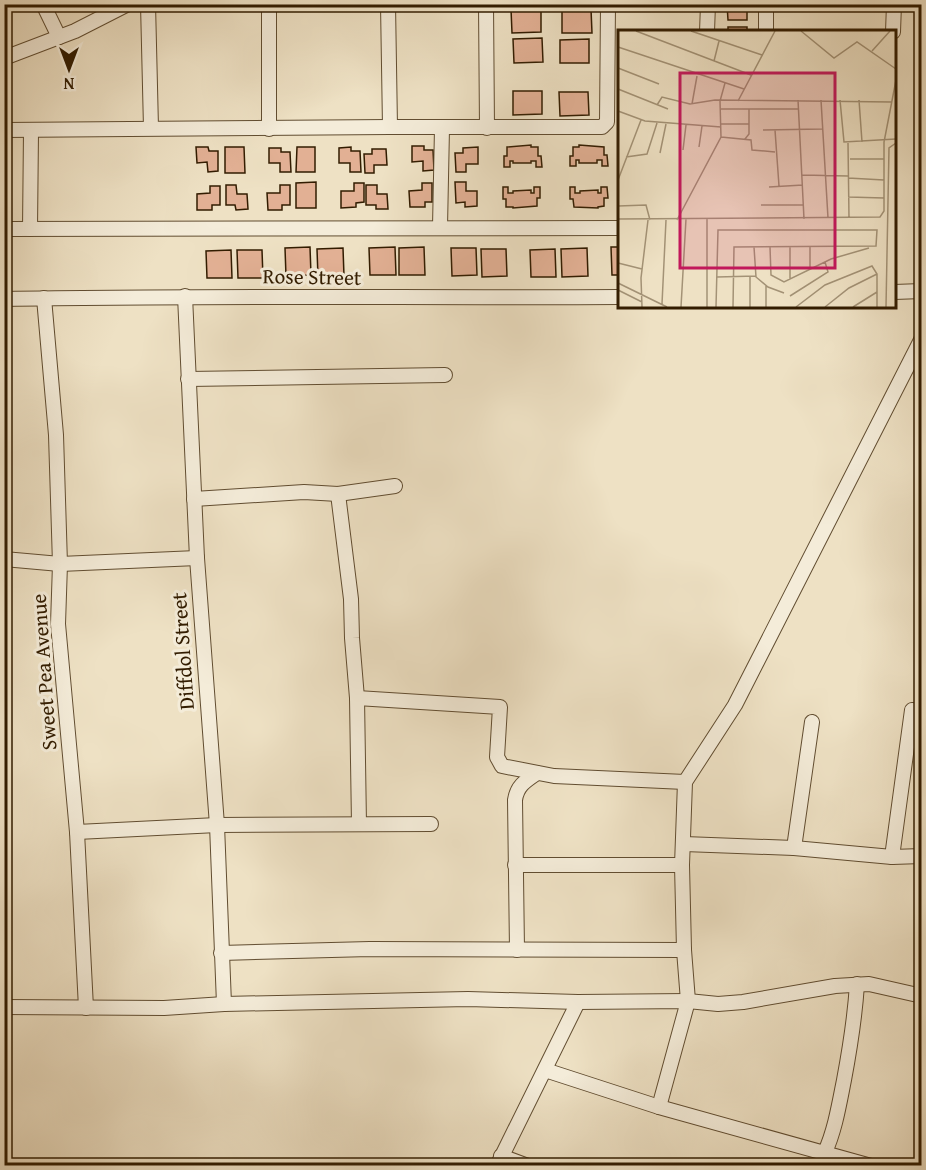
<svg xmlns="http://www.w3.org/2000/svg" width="926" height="1170" font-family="'Gentium Book Plus',serif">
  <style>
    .building { fill: #e2b094; stroke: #321c00; stroke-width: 1.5 }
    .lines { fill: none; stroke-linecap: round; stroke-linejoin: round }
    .street-casing { stroke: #614d31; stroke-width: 16 }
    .street { stroke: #f4ecd9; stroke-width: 14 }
    .labels { text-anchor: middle; stroke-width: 6; stroke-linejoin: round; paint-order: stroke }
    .street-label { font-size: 21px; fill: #321c00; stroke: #f4ecd9 }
    .inset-road { fill: none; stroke: #a39276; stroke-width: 1.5 }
    .view { fill: #c2185b; fill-opacity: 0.15; stroke: #c2185b; stroke-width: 3 }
    .inset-edge { fill: none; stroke: #321c00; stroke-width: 3 }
  </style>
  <rect width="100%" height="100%" fill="#eee1c4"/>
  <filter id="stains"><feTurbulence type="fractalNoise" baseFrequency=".00333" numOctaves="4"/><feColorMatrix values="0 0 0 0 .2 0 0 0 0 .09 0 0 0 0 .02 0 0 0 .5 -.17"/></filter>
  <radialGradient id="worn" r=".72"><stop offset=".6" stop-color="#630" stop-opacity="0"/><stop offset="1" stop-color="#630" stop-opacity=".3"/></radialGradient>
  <g class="building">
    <path d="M727 4H747V20H728Z"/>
    <path d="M511 9H541V32L512 33Z"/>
    <path d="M591 9 592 33H562V10Z"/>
    <rect x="728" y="27" width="19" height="5"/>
    <path d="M542 38 543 62 514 63 513 39Z"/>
    <path d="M589 39V63H560V40Z"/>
    <path d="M513 91H542V114L513 115Z"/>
    <path d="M559 92H588L589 115 560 116Z"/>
    <path d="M531 145V147H538V156H541L542 167H536V161H531V163H513V161H510V167H504V156H507V147Z"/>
    <path d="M579 145 604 147V155H607L608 166H602V160H597V163H579V160H576V166H570V156H573V147H579Z"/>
    <path d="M412 146H424V150H433L434 170 423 171V161L412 162Z"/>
    <path d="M196 147H208L209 151H218V171L208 172 207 162 197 163Z"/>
    <path d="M225 147H244L245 173H225Z"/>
    <path d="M297 147H315V172H296Z"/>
    <path d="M351 147V151H360L361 172H350V163H339V148Z"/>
    <path d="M478 147V164H466V172H456L455 153H463V148Z"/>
    <path d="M269 148H281V152H290L291 172H280V163H269Z"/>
    <path d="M372 149H386L387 165H374V173H365L364 154H372Z"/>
    <path d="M316 182V208H296V183Z"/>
    <path d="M455 182H466V191H477V206L465 207V202L456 203Z"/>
    <path d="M354 183H364V202L356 203V207L341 208V191H354Z"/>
    <path d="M422 183H432V202H425V207H410L409 191 422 190Z"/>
    <path d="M226 185H236L237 194H247L248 209 236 210 235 205H226Z"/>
    <path d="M280 185H290V205H282V210H268L267 193H280Z"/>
    <path d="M366 185H377V194H387L388 209H376V205H366Z"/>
    <path d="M210 186H220V205H212V210H197V194L210 193Z"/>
    <path d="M503 187H508V193H513V191L531 190V193H534V187H540V198H537V206L513 208V207H506V199H503Z"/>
    <path d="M570 187H575V193H580V191L598 190V193H601V187H607L608 198H604V206L598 207V208L574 207 573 199H570Z"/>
    <path d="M310 247 311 275 286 276 285 248Z"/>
    <path d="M395 247 396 275H370L369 248Z"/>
    <path d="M424 247 425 275H399V248Z"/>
    <path d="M611 247H620V275H612Z"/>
    <path d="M343 248 344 276 318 277 317 249Z"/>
    <path d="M451 248H476L477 275 452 276Z"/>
    <path d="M587 248 588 276 562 277 561 249Z"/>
    <path d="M481 249H506L507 276 482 277Z"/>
    <path d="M555 249 556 277H531L530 250Z"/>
    <path d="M231 250 232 278H207L206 251Z"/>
    <path d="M237 250H262L263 278H238Z"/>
  </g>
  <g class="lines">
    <g class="street-casing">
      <g id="street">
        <path d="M43 4 59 37"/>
        <path d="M148 4 151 128"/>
        <path d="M269 4V129"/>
        <path d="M388 4 390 127"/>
        <path d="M486 4 487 128"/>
        <path d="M707 32 708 4"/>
        <path d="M766 32V4"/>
        <path d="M893 32 894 4"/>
        <path d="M4 58 75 31 128 4"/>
        <path d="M4 130 390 127H602L607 122 608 4"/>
        <path d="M440 227 442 128"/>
        <path d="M4 229 620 228"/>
        <path d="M30 229 31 131"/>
        <path d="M894 292 922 291"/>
        <path d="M185 296 197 558 217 825 224 1004"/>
        <path d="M44 298 56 435 60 564 58 624 77 832 86 1008"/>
        <path d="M4 299C210 295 415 298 620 297"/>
        <path d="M188 379 445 375"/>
        <path d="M338 494 351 599 352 638 357 698 359 824"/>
        <path d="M194 499 304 492 338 494 395 486"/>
        <path d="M4 559 60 564 197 558"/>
        <path d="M357 698 500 707 497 757 502 766 554 776 685 782"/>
        <path d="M77 832 217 825 431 824"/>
        <path d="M684 844 794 848 892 857 922 856"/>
        <path d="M794 848 812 722"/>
        <path d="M892 857 912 710"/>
        <path d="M515 865H682"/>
        <path d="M517 950 515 800C517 786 525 781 537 773"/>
        <path d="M221 953 370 949 684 950"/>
        <path d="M4 1007 164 1008 224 1004 468 999 578 1002 688 1001 718 1004 743 1002 835 986 869 984 922 996"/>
        <path d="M545 1070 659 1107 871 1166"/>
        <path d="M659 1107 688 1001 684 950 682 865 685 782 735 705 922 338"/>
        <path d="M825 1152C835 1130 839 1105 844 1080 850 1048 855 1016 857 984"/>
        <path d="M501 1156 528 1166"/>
        <path d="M497 1166 578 1002"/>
      </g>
    </g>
    <use href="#street" class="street"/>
  </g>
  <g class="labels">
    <g class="street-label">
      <text transform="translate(312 277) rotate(1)" y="7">Rose Street</text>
      <text transform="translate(183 651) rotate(-94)" y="7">Diffdol Street</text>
      <text transform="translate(44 672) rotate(-94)" y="7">Sweet Pea Avenue</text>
    </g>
  </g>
  <g transform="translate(618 30)">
    <rect width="278" height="278" fill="#eee1c4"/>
    <path class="inset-road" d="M18 1 133 45M73 1 144 25M183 1 216 28 239 12 278 39M0 17 126 59M254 21 272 1M96 31 101 11M0 38 41 54M0 59 50 79M180 70 186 189M203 70 210 188M222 70 226 112 278 109M241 70 244 112M120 71 157 1M74 74 79 46M39 75 44 67 72 74 97 70 274 72M103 79H180M0 81 27 91 103 97M103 94H131M145 100 204 99M157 100 161 156M103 107 133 110 134 120 157 122M127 109 131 104V79M230 113 231 188M81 117 84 96M65 120 68 95M42 123 48 94M8 127 29 124 39 93M232 129H266M184 145 230 146M230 148 266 150M0 150 23 90M151 157 185 155M230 167 266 168M143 175H186M0 176 28 175 32 190M0 189 262 187 266 181V112L278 50M89 189V277M59 190 103 107 102 71 107 53M136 217 138 247 150 257 166 263M152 217 153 245 166 252 213 229 251 218M172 217V250M192 217V239M0 233 24 239M99 247 138 246M0 253 49 277M0 260 24 272M172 266 210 242 207 232M44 274 48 190M24 277 23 248 30 190M63 277 68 189M98 277 100 200H259L258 216 116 217 115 277M132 277V246M148 277V256M178 277 207 255 254 236 259 244V277M207 277 231 258 259 244M235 277 259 262M268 277 271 118 278 113"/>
    <path class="view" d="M62 43H217V238H62Z"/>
    <rect width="278" height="278" class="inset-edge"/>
  </g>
  <rect width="926" height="1170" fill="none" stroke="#eee1c4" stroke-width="24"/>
  <rect x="6" y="6" width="914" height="1158" fill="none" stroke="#321c00" stroke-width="3"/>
  <rect x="12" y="12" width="902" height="1146" fill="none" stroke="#321c00" stroke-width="1.5"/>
  <g transform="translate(69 69) rotate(180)" stroke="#f4ecd9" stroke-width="4.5" paint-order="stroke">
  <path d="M0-4.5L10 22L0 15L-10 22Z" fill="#321c00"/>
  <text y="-9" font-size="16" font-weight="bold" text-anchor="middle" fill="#321c00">N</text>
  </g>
  <rect width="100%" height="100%" filter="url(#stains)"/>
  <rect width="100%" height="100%" fill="url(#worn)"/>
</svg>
